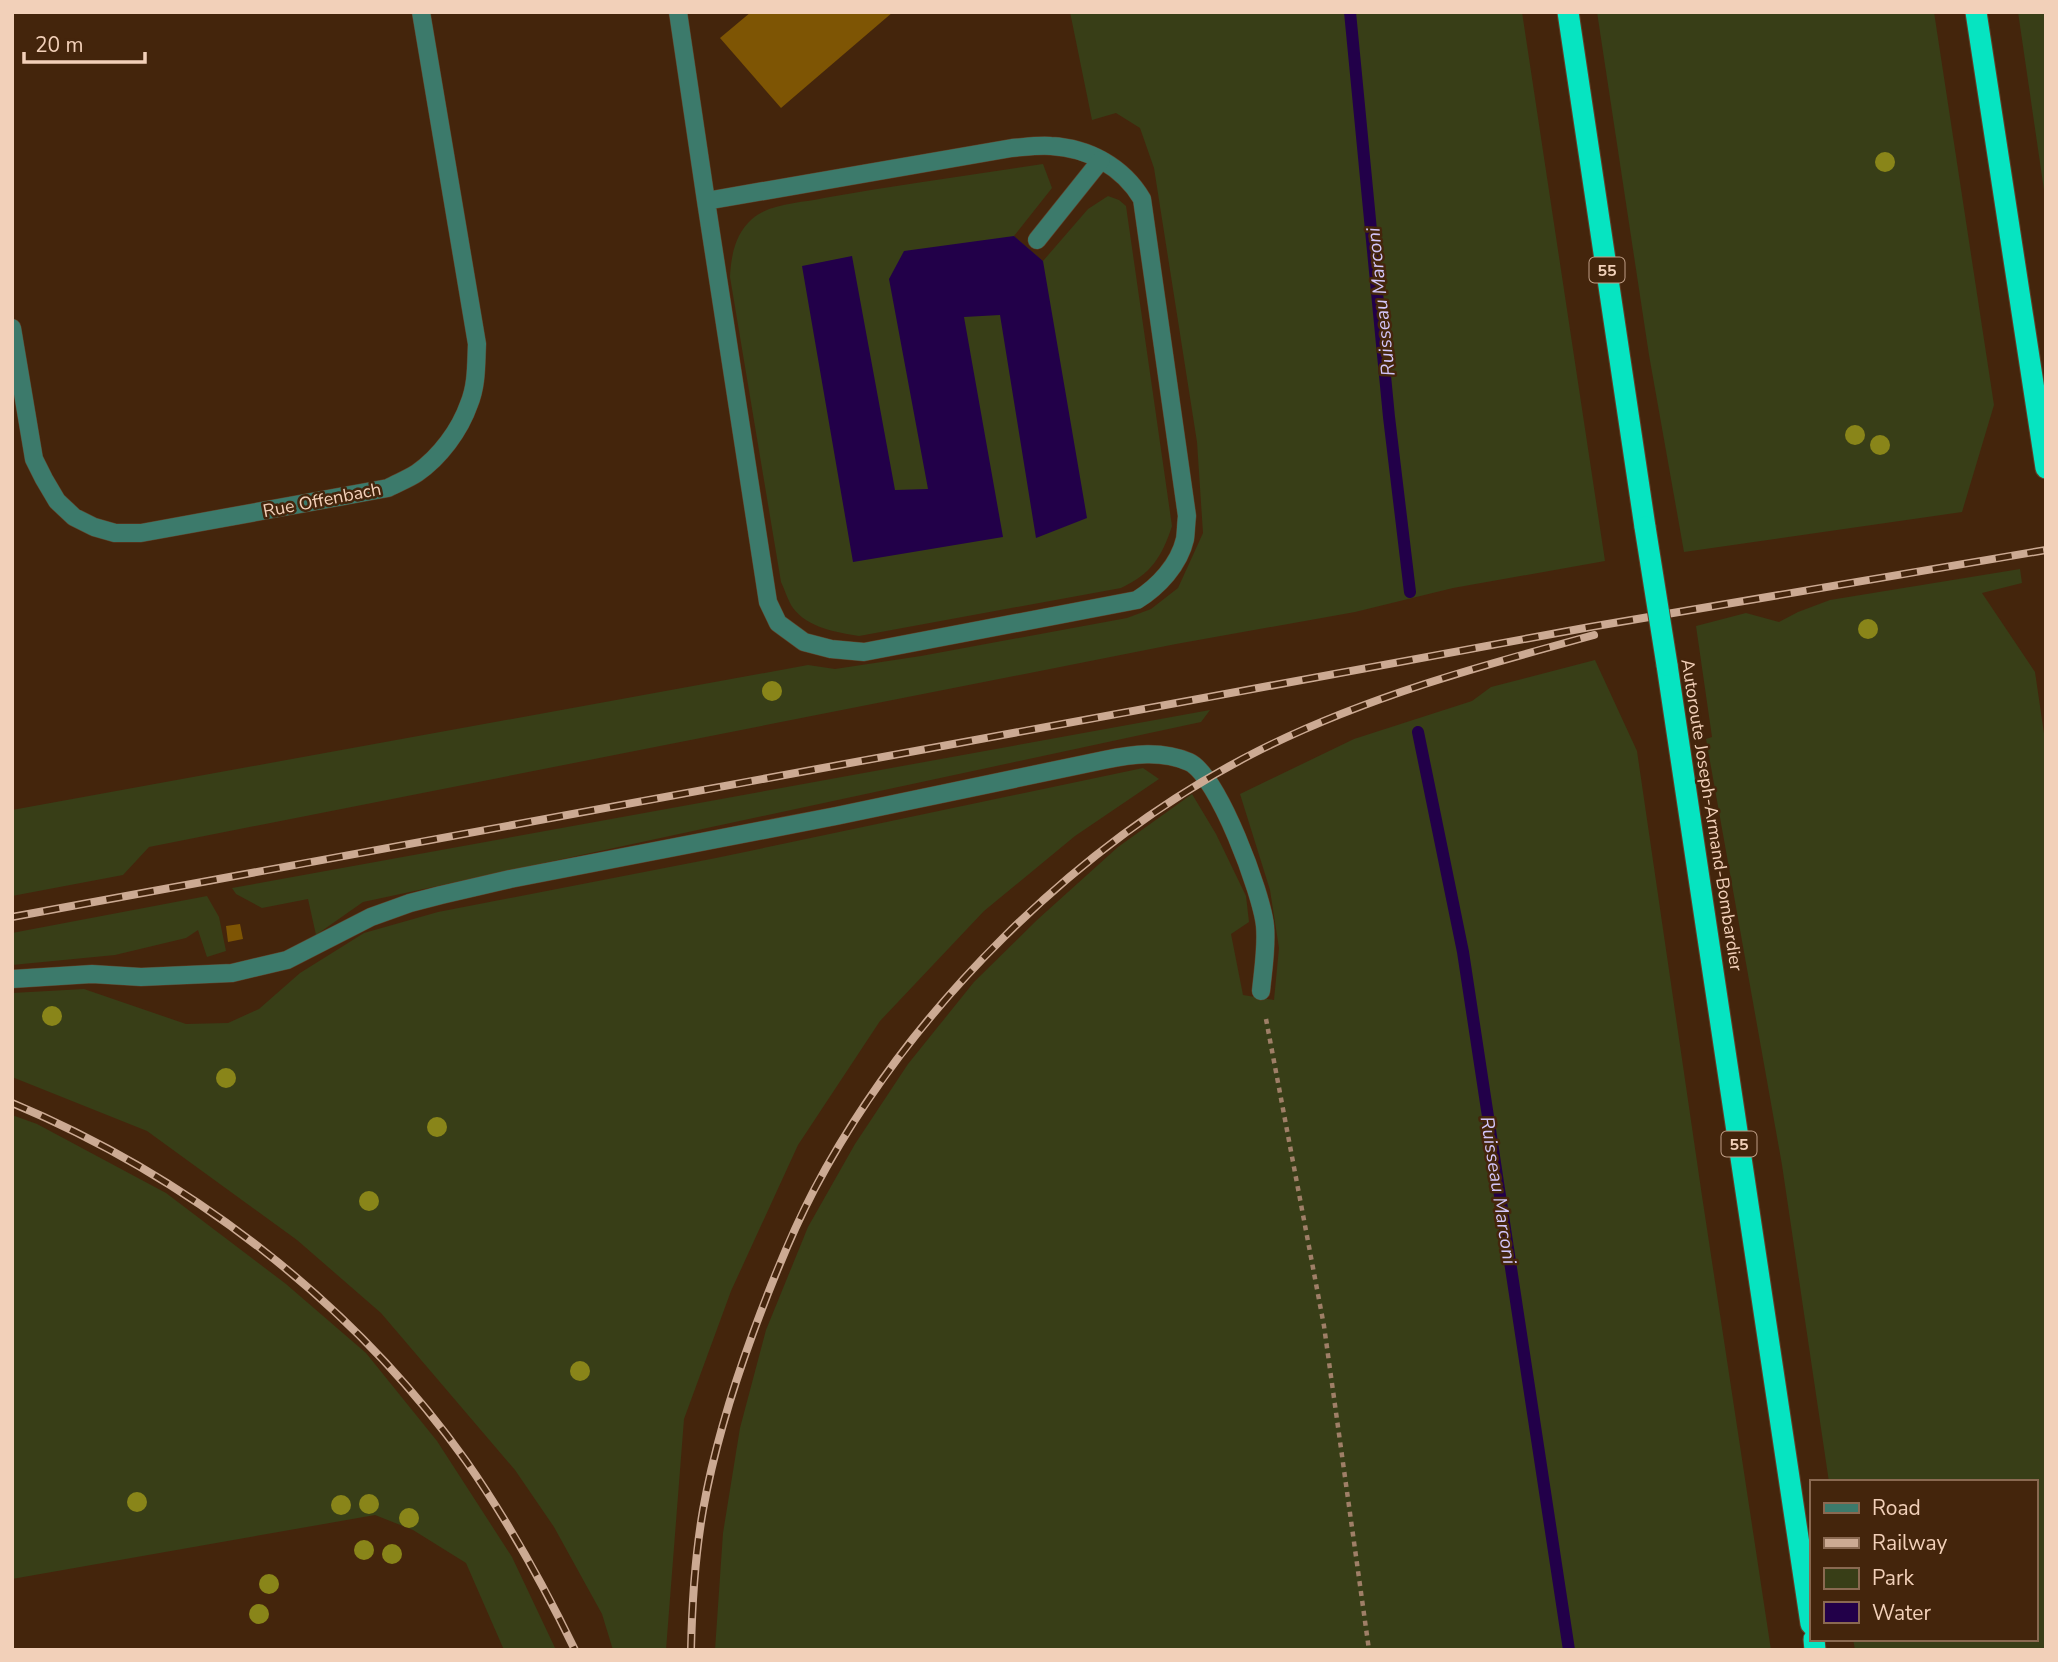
<svg xmlns="http://www.w3.org/2000/svg" width="2058" height="1662" font-family="'Nunito Sans',sans-serif">
  <style>
    .green { fill: #383e17 }
    .water { fill: #220049 }
    .lines { fill: none; stroke-linecap: round; stroke-linejoin: round }
    .stream { stroke: #220049; stroke-width: 12 }
    .building { fill: #7e5504 }
    .minor-casing { stroke: #604028; stroke-width: 19 }
    .highway-casing { stroke: #604028; stroke-width: 23 }
    .path { stroke: #9f7f67; stroke-width: 4.5; stroke-dasharray: 5 5; stroke-linecap: butt }
    .minor { stroke: #3c7a6b; stroke-width: 18 }
    .highway { stroke: #06e4c1; stroke-width: 21 }
    .rail-casing { stroke: #ccaa93; stroke-width: 8 }
    .rail { stroke: #44250c; stroke-width: 5; stroke-dasharray: 16; stroke-linecap: butt }
    .highway-bridge-casing { stroke: #604028; stroke-width: 23; stroke-linecap: butt }
    .highway-bridge { stroke: #06e4c1; stroke-width: 21 }
    .tree { fill: #898519 }
    .labels { text-anchor: middle; stroke-width: 5; stroke-linejoin: round; paint-order: stroke }
    .shield { fill: #44250c; stroke: #be9d85; stroke-width: 2 }
    .shield-label { font-size: 16px; font-weight: bold; fill: #f2d0b9 }
    .street-label { font-size: 18px; fill: #f2d0b9; stroke: #44250c }
    .water-label { font-size: 19px; font-style: italic; fill: #d3c6fa; stroke: #44250c }
  </style>
  <rect width="100%" height="100%" fill="#44250c"/>
  <g class="green">
    <path d="M1070 12H1522L1605 561 1453 588 1355 612 1176 644 149 847 123 875 12 896V810L808 665 835 669 921 656 1127 618 1151 609 1178 588 1203 533 1197 442 1154 168 1140 128 1116 113 1092 120Z"/>
    <path d="M1597 12H1934L1994 405 1962 512 1684 552 1649 355Z"/>
    <path d="M2018 12H2046V199L2045 197Z"/>
    <path d="M1043 164 1052 188 1014 236 1043 261 1088 209 1108 196 1119 200 1126 206 1172 526C1162 557 1151 574 1121 588L859 636C836 632 808 628 793 608 788 601 785 590 781 582L730 277C731 256 735 234 752 219 770 203 802 203 824 198 897 185 970 175 1043 164Z"/>
    <path d="M2020 569 2022 583 1982 593 2035 672 2046 747V1650H1855L1853 1639H2035V1482H1829L1782 1165 1706 739 1712 737 1696 626 1746 613 1779 622 1798 612 1830 600Z"/>
    <path d="M1595 660 1637 751 1702 1196 1771 1650H715L723 1533 740 1428 766 1330 808 1227 855 1144 908 1064 974 982 1037 920 1118 847 1192 794 1216 834 1246 896 1249 922 1231 934 1243 995 1274 1000 1279 948 1270 890 1240 794 1354 739 1472 701 1491 687Z"/>
    <path d="M1210 710 1201 722 363 902 316 935 308 899 262 908 236 894 232 888Z"/>
    <path d="M1143 768 1159 779 1075 836 984 911 880 1021 798 1145 731 1291 684 1419 666 1650H613L602 1614 554 1527 515 1470 381 1313 297 1240 147 1131 12 1077V993L84 989 186 1024 228 1023 259 1009 300 973 364 933 438 912 716 858Z"/>
    <path d="M207 896 219 917 226 951 207 957 198 930 186 938 115 955 12 965V933Z"/>
    <path d="M12 1115 37 1124 166 1193 286 1284 366 1353 437 1441 512 1557 556 1650H504L466 1563 413 1530 375 1515 12 1579Z"/>
  </g>
  <path class="water" d="M1014 236 1043 261 1087 518 1036 538 1000 315 964 317 1003 537 853 562 802 266 852 256 895 490 928 489 889 279 904 251Z"/>
  <g class="lines">
    <g class="stream">
      <path d="M1350 12 1389 417 1410 592"/>
      <path d="M1418 732 1463 952 1569 1650"/>
    </g>
  </g>
  <g class="building">
    <path d="M751 12H893L781 108 720 38Z"/>
    <path d="M240 924 243 939 228 942 226 926Z"/>
  </g>
  <g class="lines">
    <g class="minor-casing">
      <g id="minor">
        <path d="M678 12 706 201 768 602 778 623 804 642 831 649 864 652 1137 600C1158 587 1179 565 1185 539 1186 532 1186 524 1187 516L1142 199C1123 167 1089 148 1051 146 1038 145 1025 147 1012 148L706 201"/>
        <path d="M1037 240 1101 160"/>
        <path d="M12 328 34 459 44 479 57 501 74 517 94 527 115 533H141L388 488C397 483 408 479 417 473 440 457 460 430 469 404 477 385 476 364 477 344L421 12"/>
        <path d="M12 979 92 974 141 977 232 973 287 960 371 917 410 903 441 895 510 879 836 816 1104 760C1132 754 1162 750 1189 762 1218 775 1262 894 1265 926 1267 947 1263 970 1261 991"/>
      </g>
    </g>
    <g class="highway-casing">
      <g id="highway">
        <path d="M1568 12 1645 527"/>
        <path d="M1976 12 2046 468"/>
        <path d="M1667 665 1811 1624"/>
        <path d="M1814 1639 1815 1650"/>
      </g>
    </g>
    <path class="path" d="M1266 1019 1324 1326 1369 1650"/>
    <use href="#minor" class="minor"/>
    <use href="#highway" class="highway"/>
    <g class="rail-casing">
      <g id="rail">
        <path d="M12 917 1590 627 2046 550"/>
        <path d="M12 1103C191 1178 353 1303 466 1461 508 1521 543 1584 575 1650"/>
        <path d="M691 1650C692 1603 695 1556 703 1510 714 1449 732 1390 753 1333 771 1284 790 1236 814 1190 909 1010 1077 842 1260 750 1366 697 1480 666 1594 635"/>
      </g>
    </g>
    <use href="#rail" class="rail"/>
    <g class="highway-bridge-casing">
      <path id="highway-bridge" d="M1645 527 1667 665"/>
    </g>
    <use href="#highway-bridge" class="highway-bridge"/>
  </g>
  <g class="tree">
    <circle cx="1885" cy="162" r="10"/>
    <circle cx="1855" cy="435" r="10"/>
    <circle cx="1880" cy="445" r="10"/>
    <circle cx="1868" cy="629" r="10"/>
    <circle cx="772" cy="691" r="10"/>
    <circle cx="52" cy="1016" r="10"/>
    <circle cx="226" cy="1078" r="10"/>
    <circle cx="437" cy="1127" r="10"/>
    <circle cx="369" cy="1201" r="10"/>
    <circle cx="580" cy="1371" r="10"/>
    <circle cx="137" cy="1502" r="10"/>
    <circle cx="369" cy="1504" r="10"/>
    <circle cx="341" cy="1505" r="10"/>
    <circle cx="409" cy="1518" r="10"/>
    <circle cx="364" cy="1550" r="10"/>
    <circle cx="392" cy="1554" r="10"/>
    <circle cx="269" cy="1584" r="10"/>
    <circle cx="259" cy="1614" r="10"/>
  </g>
  <g class="labels">
    <g class="shield">
      <rect x="1589.5" y="257.5" width="35" height="25" rx="5"/>
      <rect x="1721.5" y="1131.5" width="35" height="25" rx="5"/>
    </g>
    <g class="shield-label">
      <text x="1607" y="276">55</text>
      <text x="1739" y="1150">55</text>
    </g>
    <g class="street-label">
      <text transform="translate(322 500) rotate(-11)" y="6">Rue Offenbach</text>
      <text transform="translate(1712 815) rotate(81)" y="6">Autoroute Joseph-Armand-Bombardier</text>
    </g>
    <g class="water-label">
      <text transform="translate(1380 302) rotate(-96)" y="7">Ruisseau Marconi</text>
      <text transform="translate(1499 1190) rotate(81)" y="7">Ruisseau Marconi</text>
    </g>
  </g>
  <rect width="2058" height="1662" fill="none" stroke="#f2d0b9" stroke-width="28"/>
  <rect x="1810" y="1480" width="228" height="161" fill="#44250c" stroke="#8a6951" stroke-width="2"/>
  <rect x="1824" y="1503" width="35" height="10" fill="#3c7a6b" stroke="#8a6951" stroke-width="2"/>
  <text x="1872" y="1515" font-size="21" fill="#f2d0b9">Road</text>
  <rect x="1824" y="1538" width="35" height="10" fill="#ccaa93" stroke="#8a6951" stroke-width="2"/>
  <text x="1872" y="1550" font-size="21" fill="#f2d0b9">Railway</text>
  <rect x="1824" y="1568" width="35" height="21" fill="#383e17" stroke="#8a6951" stroke-width="2"/>
  <text x="1872" y="1585" font-size="21" fill="#f2d0b9">Park</text>
  <rect x="1824" y="1602" width="35" height="21" fill="#220049" stroke="#8a6951" stroke-width="2"/>
  <text x="1872" y="1620" font-size="21" fill="#f2d0b9">Water</text>
  <path d="M24 52v10h121v-10" fill="none" stroke="#f2d0b9" stroke-width="3.5"/>
  <text x="35" y="52" font-size="21" fill="#f2d0b9" stroke="#44250c" stroke-width="5" paint-order="stroke">20 m</text>
</svg>
